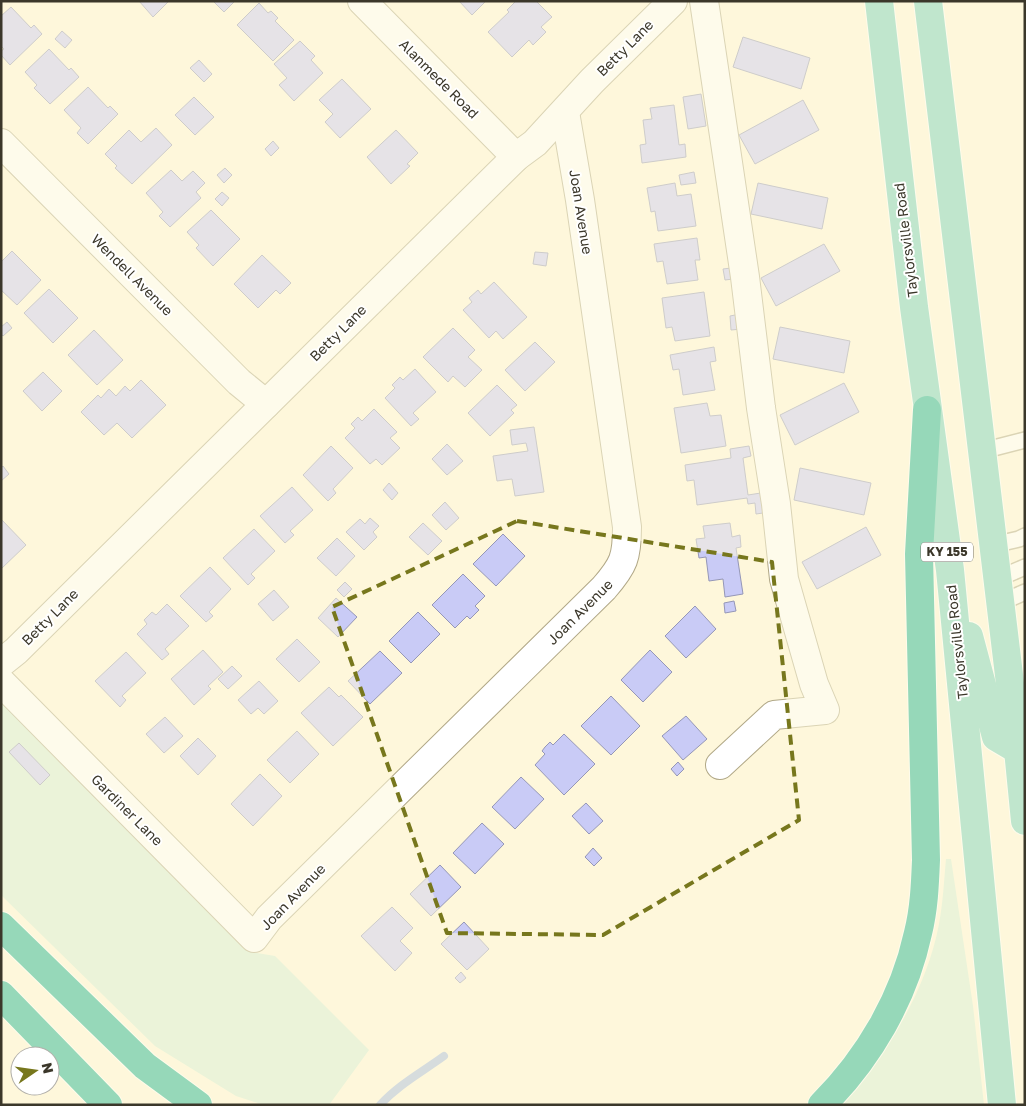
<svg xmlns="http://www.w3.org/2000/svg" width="1026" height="1106" font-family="'Golos Text',sans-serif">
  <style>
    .green { fill: #d4edd8 }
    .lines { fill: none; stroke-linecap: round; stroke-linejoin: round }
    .stream { stroke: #a6bae0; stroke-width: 8 }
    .building { fill: #c9cbf6; stroke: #9597b7 }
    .service-casing { stroke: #b1a887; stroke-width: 18 }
    .minor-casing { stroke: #b1a887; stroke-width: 30 }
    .primary-casing { stroke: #fff; stroke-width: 30 }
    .motorway-casing { stroke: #fff; stroke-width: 30 }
    .service { stroke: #fff; stroke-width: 15 }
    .minor { stroke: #fff; stroke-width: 28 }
    .primary { stroke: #76d1bd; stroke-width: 28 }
    .motorway { stroke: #1ab291; stroke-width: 28 }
    .marked { fill: none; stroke: #77771d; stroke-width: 4; stroke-dasharray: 10 6; stroke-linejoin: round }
    .labels { text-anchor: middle; stroke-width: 4; stroke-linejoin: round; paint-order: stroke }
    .shield { fill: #fff; stroke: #76736a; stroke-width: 1 }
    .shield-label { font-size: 12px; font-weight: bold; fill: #3b372a }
    .street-label { font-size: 14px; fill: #3b372a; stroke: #fff }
  </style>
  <rect width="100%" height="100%" fill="#fef7db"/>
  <g class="green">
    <path d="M1 702 251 952 275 956 369 1050 329 1105H264L236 1096 155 1046 1 895Z"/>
    <path d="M946 859H951L973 1006 984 1105H838C848 1094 859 1083 869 1071 902 1028 929 977 939 924 943 903 944 881 946 859Z"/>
  </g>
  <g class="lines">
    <path class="stream" d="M380 1105C398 1085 422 1072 444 1056"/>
  </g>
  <g class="building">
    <path d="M139 1H169L153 17Z"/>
    <path d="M213 1H235L224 12Z"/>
    <path d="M459 1H486L472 15Z"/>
    <path d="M516 1H536L552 17 541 27 546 32 533 45 529 40 512 57 488 32 509 12 507 10Z"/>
    <path d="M259 3 268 13 271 11 278 18 275 21 294 40 273 61 237 25Z"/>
    <path d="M11 7 31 28 34 25 42 34 10 65 1 55V51L4 49 1 46V16Z"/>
    <path d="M62 31 72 40 65 48 55 39Z"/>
    <path d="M743 37 810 58 801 89 733 67Z"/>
    <path d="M300 41 315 56 311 60 323 73 294 101 279 85 287 78 274 64Z"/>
    <path d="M49 49 69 70 71 68 79 77 50 104 34 88 37 85 25 72Z"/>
    <path d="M199 60 212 74 204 82 190 68Z"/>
    <path d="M342 79 371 109 340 138 325 122 333 114 319 100Z"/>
    <path d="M88 87 108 108 110 106 118 114 88 144 77 133 81 128 64 110Z"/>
    <path d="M701 94 706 126 688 129 683 97Z"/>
    <path d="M194 97 214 117 195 135 175 115Z"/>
    <path d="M803 100 819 130 755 164 739 135Z"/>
    <path d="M674 105 679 145 685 144 686 157 642 163 640 145 646 144 643 120 652 119 650 108Z"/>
    <path d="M156 128 172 145 132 184 115 168 117 166 105 154 129 130 141 142Z"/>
    <path d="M396 130 418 153 407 164 410 166 391 184 367 157Z"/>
    <path d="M273 141 279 148 271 156 265 149Z"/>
    <path d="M225 168 232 175 224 183 217 175Z"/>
    <path d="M171 170 182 181 193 171 205 183 196 192 201 198 170 227 159 216 163 212 146 193Z"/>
    <path d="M694 172 696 183 681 185 679 175Z"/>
    <path d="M675 183 677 196 691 194 696 226 658 231 655 211 651 212 647 188Z"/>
    <path d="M758 183 828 198 822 229 751 214Z"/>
    <path d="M222 192 229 198 222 206 215 199Z"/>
    <path d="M211 210 240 239 213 266 196 248 199 245 187 232Z"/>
    <path d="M697 238 700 260H695L698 280 667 284 663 261 657 262 654 244Z"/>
    <path d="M824 244 840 271 776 306 761 278Z"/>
    <path d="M12 251 41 280 17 305 1 290V262Z"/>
    <path d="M535 252 548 253 546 266 533 264Z"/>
    <path d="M262 255 291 283 280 294 276 290 258 308 234 284Z"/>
    <path d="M731 268 733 279 725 280 723 269Z"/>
    <path d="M494 282 527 317 503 339 496 331 489 338 463 310 472 302 469 298 478 290 481 294Z"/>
    <path d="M49 289 78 318 53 343 24 313Z"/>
    <path d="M704 292 710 336 675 341 672 327 666 328 662 298Z"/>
    <path d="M740 314 742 329 731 330 730 316Z"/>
    <path d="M7 322 12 328 3 336 1 334V327Z"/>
    <path d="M780 327 850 341 844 373 773 359Z"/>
    <path d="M453 328 475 350 468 357 482 370 465 387 453 376 448 382 423 357Z"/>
    <path d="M94 330 123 360 97 385 68 355Z"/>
    <path d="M535 342 555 362 525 391 505 370Z"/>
    <path d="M714 347 716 361 710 362 715 390 683 395 679 369 673 370 670 355Z"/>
    <path d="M415 369 436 392 413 413 419 419 411 426 385 398 395 388 392 385 400 377 403 380Z"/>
    <path d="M43 372 62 391 42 411 23 391Z"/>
    <path d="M141 380 166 405 132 438 117 423 104 435 81 412 98 395 101 398 109 389 116 396 125 386 130 391Z"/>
    <path d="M844 383 859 412 795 445 780 415Z"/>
    <path d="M497 385 517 405 511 410 514 413 490 436 468 413Z"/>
    <path d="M707 403 710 416 721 415 726 446 681 453 674 408Z"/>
    <path d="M374 409 397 432 390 438 400 448 382 465 376 459 370 464 345 438 355 428 351 424 358 417 362 421Z"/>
    <path d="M534 427 544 492 515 496 512 479 497 481 493 456 528 451 526 443 512 445 510 430Z"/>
    <path d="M447 444 463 461 447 475 432 459Z"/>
    <path d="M331 446 353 468 333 489 336 493 328 501 303 475Z"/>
    <path d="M749 446 751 456 743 458 748 495 767 492 770 512 756 514 755 503 748 504 747 498 697 505 694 480 687 481 685 465 731 458 730 449Z"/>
    <path d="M3 466 9 474 1 481V468Z"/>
    <path d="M800 468 871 483 864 515 794 500Z"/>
    <path d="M389 483 398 493 392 500 383 490Z"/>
    <path d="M292 487 313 510 290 531 294 535 285 543 260 516Z"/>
    <path d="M445 502 459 518 446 530 432 515Z"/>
    <path d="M370 518 379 526 373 532 377 537 364 550 346 532 360 519 365 524Z"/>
    <path d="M1 519 26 545 1 569Z"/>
    <path d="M423 523 442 541 428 555 409 537Z"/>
    <path d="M730 523 732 537 740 535 741 547 736 548 743 594 725 597 723 579 709 581 706 557 699 558 696 539 705 538 703 526Z"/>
    <path d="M866 527 881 555 817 589 802 562Z"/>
    <path d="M254 529 275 551 251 574 255 578 248 585 223 558Z"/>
    <path d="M503 534 525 556 496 586 473 564Z"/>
    <path d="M337 538 355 556 336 576 317 558Z"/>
    <path d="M210 567 231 589 209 612 213 616 206 622 180 596Z"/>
    <path d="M463 574 485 596 475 606 479 610 470 619 467 616 455 628 432 605Z"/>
    <path d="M345 582 352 589 344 597 337 590Z"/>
    <path d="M274 590 289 607 273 621 258 604Z"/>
    <path d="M336 598 357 617 338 637 318 618Z"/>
    <path d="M734 601 736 611 725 613 724 603Z"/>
    <path d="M167 604 189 626 165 649 169 654 162 660 137 634 147 624 144 620 152 612 156 615Z"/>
    <path d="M695 606 716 629 686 658 665 636Z"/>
    <path d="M418 612 440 634 411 663 389 641Z"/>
    <path d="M297 639 320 662 299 682 276 659Z"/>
    <path d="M203 650 223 672 208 686 211 689 194 705 171 679Z"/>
    <path d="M650 650 672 672 643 702 621 680Z"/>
    <path d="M380 651 402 673 370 704 348 681Z"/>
    <path d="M126 652 146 673 122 696 126 700 120 707 95 681Z"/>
    <path d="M232 666 242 676 228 689 218 679Z"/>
    <path d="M259 681 278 701 264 714 258 708 251 714 238 700Z"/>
    <path d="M329 687 339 697 341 695 363 717 333 746 301 713Z"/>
    <path d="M611 696 640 726 611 755 581 726Z"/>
    <path d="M686 716 707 739 683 760 662 736Z"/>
    <path d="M165 717 183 736 164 753 146 734Z"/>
    <path d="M297 731 319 754 290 783 267 760Z"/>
    <path d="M564 734 595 764 564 795 535 765 545 754 542 751 545 747 550 742 553 745Z"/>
    <path d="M198 738 216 756 198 775 180 756Z"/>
    <path d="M19 743 50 775 40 785 9 752Z"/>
    <path d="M678 762 684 769 677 776 671 769Z"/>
    <path d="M260 774 282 796 253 826 231 804Z"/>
    <path d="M521 777 544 799 515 829 492 807Z"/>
    <path d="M586 803 603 821 589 834 572 816Z"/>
    <path d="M482 823 504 844 475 874 453 853Z"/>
    <path d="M593 848 602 858 594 866 585 857Z"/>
    <path d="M440 865 461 887 431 916 410 894Z"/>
    <path d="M392 907 413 928 400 941 412 953 395 971 361 936Z"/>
    <path d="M464 922 489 949 467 970 441 944Z"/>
    <path d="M461 972 466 978 460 983 455 978Z"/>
  </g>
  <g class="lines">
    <g class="service-casing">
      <g id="service">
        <path d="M982 451 1025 440"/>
        <path d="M993 545 1019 539 1025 536"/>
        <path d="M997 579 1025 567"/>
        <path d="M1000 603 1025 592"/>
      </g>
    </g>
    <g class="minor-casing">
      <g id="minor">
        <path d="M362 1 516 157"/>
        <path d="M704 1 745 277 761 408 776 504 784 579 814 684 825 710 774 715 720 765"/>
        <path d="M1 143 239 382 266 404"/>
        <path d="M1 663 16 651 516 157 535 143 592 81 673 1"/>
        <path d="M1 682 254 938 269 918 604 588C624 565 627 557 627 527L580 200 565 112"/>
      </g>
    </g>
    <g class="primary-casing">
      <g id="primary">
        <path d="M879 1 914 307 950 570 1002 1105"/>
        <path d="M928 1 1018 750 1025 821"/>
        <path d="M969 636 996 737 1018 750"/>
      </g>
    </g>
    <g class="motorway-casing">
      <g id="motorway">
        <path d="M1 926 145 1066 198 1105"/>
        <path d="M1 995 108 1105"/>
        <path d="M822 1105C869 1058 904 998 918 933 924 909 925 885 926 860L919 554 927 410"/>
      </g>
    </g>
    <use href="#service" class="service"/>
    <use href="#minor" class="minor"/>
    <use href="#primary" class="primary"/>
    <use href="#motorway" class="motorway"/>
  </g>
  <path d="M0 0H1026V1106H0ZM517 521 772 562 799 820 603 935 447 933 332 607Z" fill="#fef7db" fill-opacity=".55" fill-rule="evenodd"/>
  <path class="marked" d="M517 521 772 562 799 820 603 935 447 933 332 607Z"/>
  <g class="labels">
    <rect class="shield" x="921" y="542.5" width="52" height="19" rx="4"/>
    <g class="shield-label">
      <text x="947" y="556">KY 155</text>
    </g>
    <g class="street-label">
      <text transform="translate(625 48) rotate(-45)" y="5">Betty Lane</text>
      <text transform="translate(439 79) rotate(45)" y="5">Alanmede Road</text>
      <text transform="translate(581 212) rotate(81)" y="5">Joan Avenue</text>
      <text transform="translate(906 240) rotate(-97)" y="5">Taylorsville Road</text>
      <text transform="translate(132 275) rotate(45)" y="5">Wendell Avenue</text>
      <text transform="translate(338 333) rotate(-45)" y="5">Betty Lane</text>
      <text transform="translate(580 612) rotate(-45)" y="5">Joan Avenue</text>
      <text transform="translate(50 617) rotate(-45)" y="5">Betty Lane</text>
      <text transform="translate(957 642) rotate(-96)" y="5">Taylorsville Road</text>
      <text transform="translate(127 810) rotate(45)" y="5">Gardiner Lane</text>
      <text transform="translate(293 897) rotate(-46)" y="5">Joan Avenue</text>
    </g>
  </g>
  <rect width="1026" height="1106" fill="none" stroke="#3b372a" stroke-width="5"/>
  <g transform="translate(35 1071) rotate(77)"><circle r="24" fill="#ffffff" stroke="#b1afaa"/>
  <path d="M0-4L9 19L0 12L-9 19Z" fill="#77771d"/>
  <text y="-8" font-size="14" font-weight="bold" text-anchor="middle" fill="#3b372a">N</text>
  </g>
</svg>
